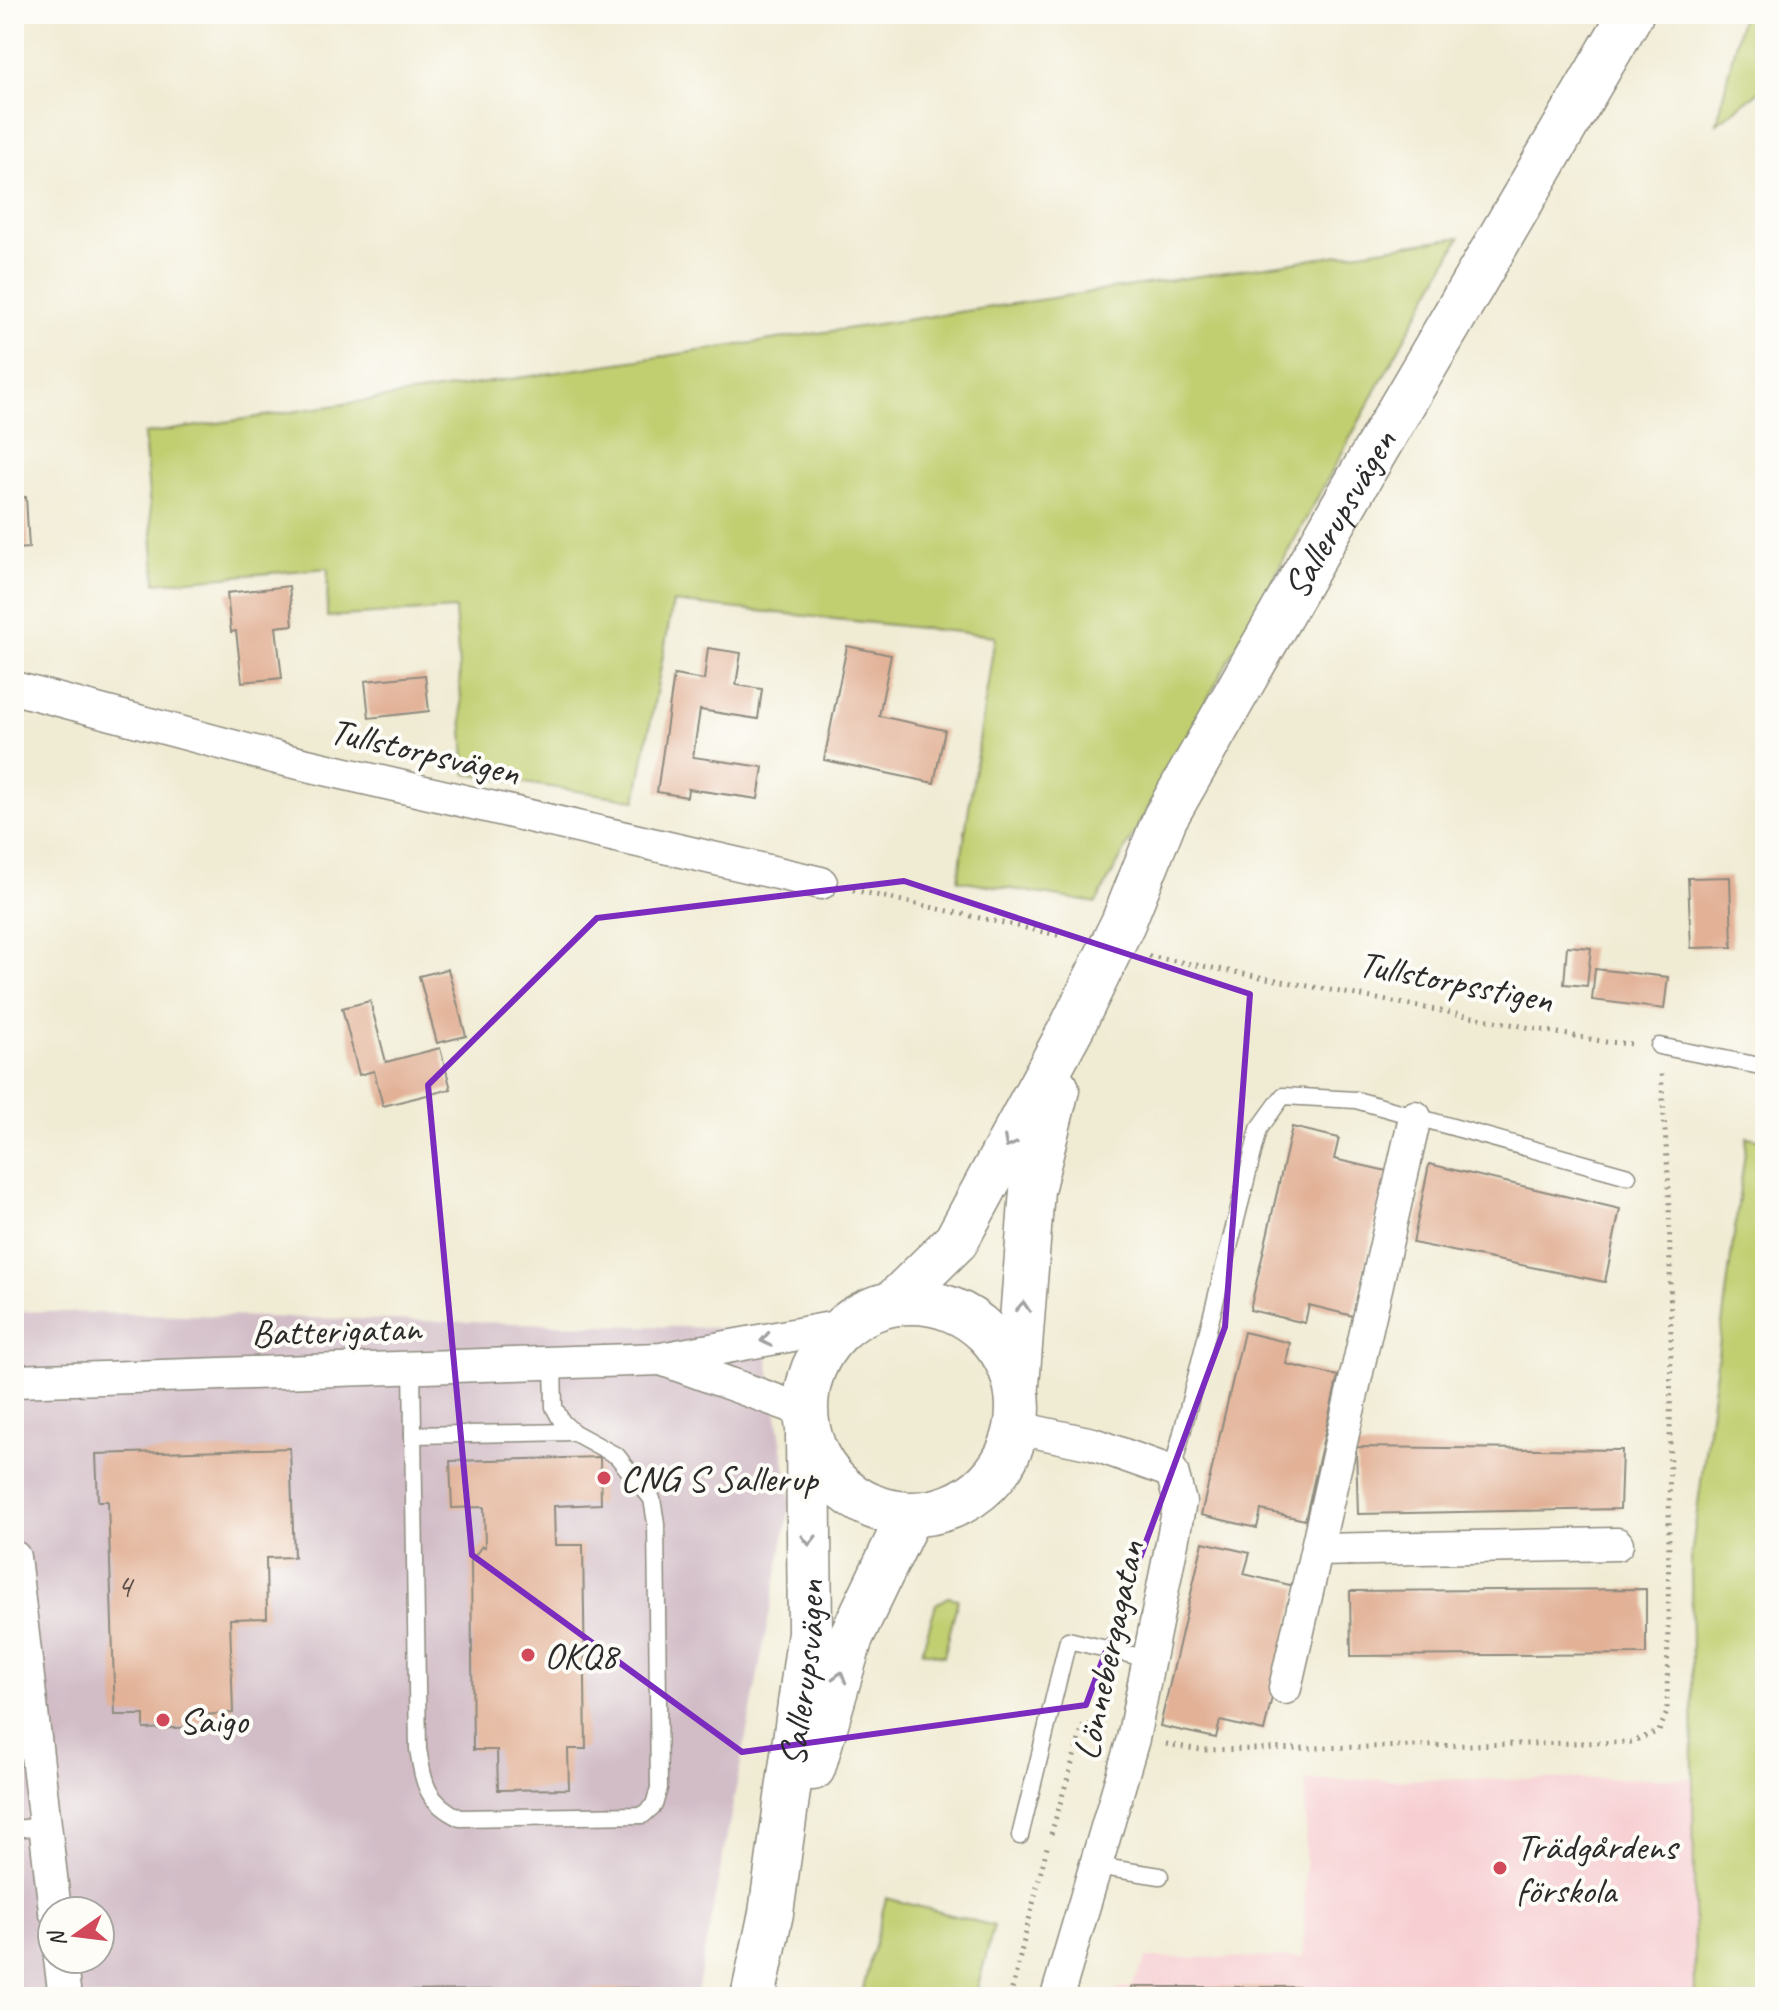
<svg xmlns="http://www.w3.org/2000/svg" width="1779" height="2011" font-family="Caveat,sans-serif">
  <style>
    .built { fill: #f7cfd3 }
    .industrial { fill: #d2bdc7; fill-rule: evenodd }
    .green { fill: #c1cf71; stroke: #767d4e; stroke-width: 2 }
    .building { fill: #e2b196 }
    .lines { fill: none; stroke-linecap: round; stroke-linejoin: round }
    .lane-casing { stroke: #8e8b7f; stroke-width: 19 }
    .street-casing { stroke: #8e8b7f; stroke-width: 35 }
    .secondary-casing { stroke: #8e8b7f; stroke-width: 47 }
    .path { stroke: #8e8b7f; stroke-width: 5; stroke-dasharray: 2 6; stroke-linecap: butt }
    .lane { stroke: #fff; stroke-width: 16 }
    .street { stroke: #fff; stroke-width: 32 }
    .secondary { stroke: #fff; stroke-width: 44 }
    .oneway { stroke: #a0a0a0 }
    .marked { fill: none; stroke: #7b2cbf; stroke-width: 6; stroke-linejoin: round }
    .poi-dot { fill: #d1495b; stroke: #fdfcf7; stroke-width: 3 }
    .labels { text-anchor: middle; stroke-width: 8; stroke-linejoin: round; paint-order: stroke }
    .number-label { font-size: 34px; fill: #594c46 }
    .street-label { font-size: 38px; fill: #2b2b2b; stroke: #fdfcf7 }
    .poi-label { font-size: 38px; fill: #2b2b2b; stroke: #fdfcf7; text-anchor: start }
  </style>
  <rect width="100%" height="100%" fill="#fdfcf7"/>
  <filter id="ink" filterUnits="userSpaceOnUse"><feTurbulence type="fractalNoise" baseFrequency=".0125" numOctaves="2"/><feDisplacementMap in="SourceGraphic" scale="16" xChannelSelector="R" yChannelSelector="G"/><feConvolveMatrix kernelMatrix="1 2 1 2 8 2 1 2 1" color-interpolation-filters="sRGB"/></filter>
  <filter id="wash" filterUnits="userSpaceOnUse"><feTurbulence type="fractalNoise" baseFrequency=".006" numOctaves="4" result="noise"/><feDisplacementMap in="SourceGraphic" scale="32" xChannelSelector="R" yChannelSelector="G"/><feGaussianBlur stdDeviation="1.8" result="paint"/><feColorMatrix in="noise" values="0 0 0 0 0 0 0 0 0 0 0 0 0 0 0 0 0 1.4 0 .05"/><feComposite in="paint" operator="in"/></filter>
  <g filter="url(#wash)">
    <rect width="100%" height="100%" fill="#f0ebd3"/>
    <path class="built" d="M1695 1778 1696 1997H1113V1990L1131 1987 1147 1958 1304 1957 1306 1780Z"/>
    <path class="industrial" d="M14 1311 763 1329 791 1502 696 1997H14ZM52 1911H100V1959H52Z"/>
    <g class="green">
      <path d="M1742 14H1765V87L1717 123Z"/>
      <path d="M1460 237 1096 903 958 880 995 636 673 602 636 800 466 774 455 609 327 617 328 568 156 583 144 434Z"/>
      <path d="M1747 1137 1765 1140V1997H1695L1691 1557Z"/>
      <path d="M948 1597 958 1599 944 1656 922 1651 936 1604Z"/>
      <path d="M886 1898 994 1926 975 1997H861Z"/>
    </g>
    <g id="blocks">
      <g class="building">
        <path d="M26 497 29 548 14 549V498Z"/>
        <path d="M289 586 293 625 276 627 282 678 242 682 236 631 231 632 227 593Z"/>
        <path d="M847 646 891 655 879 716 945 730 934 783 824 760Z"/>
        <path d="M708 648 741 653 736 685 762 689 758 719 700 710 693 757 763 767 758 799 688 789 687 797 657 792 674 675 704 680Z"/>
        <path d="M425 675 429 711 369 718 365 681Z"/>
        <path d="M1730 877 1732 947 1691 948 1688 878Z"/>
        <path d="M1567 946 1591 948 1587 986 1564 984Z"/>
        <path d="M448 969 466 1036 437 1043 419 976Z"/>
        <path d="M1595 969 1668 977 1664 1009 1592 1000Z"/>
        <path d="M370 1001 386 1062 440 1048 451 1089 383 1106 374 1071 359 1075 342 1008Z"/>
        <path d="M1292 1127 1339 1138 1334 1159 1387 1171 1353 1316 1309 1305 1305 1323 1250 1310Z"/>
        <path d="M1429 1164 1620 1209 1605 1282 1413 1243Z"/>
        <path d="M1244 1332 1290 1343 1286 1364 1338 1376 1305 1520 1261 1510 1257 1528 1201 1515Z"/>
        <path d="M1356 1447 1622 1450 1620 1509 1358 1514Z"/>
        <path d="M290 1448 294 1557 266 1558 267 1618 230 1619 233 1713 201 1715 202 1727 144 1729V1715H115L108 1501H98L96 1454Z"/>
        <path d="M600 1457 601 1504 554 1506 555 1545H583L586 1749H568L569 1789 498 1790 497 1750H473L471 1561 482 1546 485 1547 484 1507 452 1508 450 1461Z"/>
        <path d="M1203 1542 1250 1553 1244 1574 1298 1587 1264 1731 1220 1721 1216 1738 1160 1726Z"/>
        <path d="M1646 1589V1654L1351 1656 1350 1591Z"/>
        <rect x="1131" y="1987" width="175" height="10"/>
        <path d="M638 1988 637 1997H170V1994Z"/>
      </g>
    </g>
  </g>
  <g filter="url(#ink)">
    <use href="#blocks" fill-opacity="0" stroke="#8e8b7f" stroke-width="2"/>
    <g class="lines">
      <g class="lane-casing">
        <g id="lane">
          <path d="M1659 1046 1765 1067"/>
          <path d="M412 1368 418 1749C424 1784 426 1802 460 1818L643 1815 654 1805 659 1788 656 1523 652 1499 617 1456 573 1432 562 1422 554 1407 553 1363"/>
          <path d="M413 1435 573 1432"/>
          <path d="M1172 1472 1259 1129 1283 1096 1356 1100 1628 1176"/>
          <path d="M14 1829 45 1826"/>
          <path d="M1020 1836 1068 1640 1149 1659"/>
          <path d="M1096 1866 1160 1876"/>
        </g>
      </g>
      <g class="street-casing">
        <g id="street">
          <path d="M14 688 281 759 821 883"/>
          <path d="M664 1360 805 1411"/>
          <path d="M14 1381 661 1359 842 1326"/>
          <path d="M1018 1428 1093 1444 1172 1472 1180 1502 1133 1739 1057 1997"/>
          <path d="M1317 1550 1617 1544"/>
          <path d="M14 1557 55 1911"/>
          <path d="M1285 1688 1415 1117"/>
          <path d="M60 1959 65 1997"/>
        </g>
      </g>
      <g class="secondary-casing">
        <g id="secondary">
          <circle cx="912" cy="1408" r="106"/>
          <path id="s1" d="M894 1302 956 1241 1073 1025 1123 923 1165 818 1339 513 1631 14"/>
          <path d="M1017 1385 1032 1190 1057 1089"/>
          <path d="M813 1768 851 1637 909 1516"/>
          <path id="s2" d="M753 1997 771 1913 810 1632 808 1436"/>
        </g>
      </g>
      <g class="path">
        <path d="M853 890 1062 936"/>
        <path d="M1149 956 1606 1042 1635 1044"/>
        <path d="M1166 1744 1201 1750 1631 1742 1659 1731 1667 1712 1671 1342 1669 1189 1661 1072"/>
        <path d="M1051 1834 1084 1723 1102 1729"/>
        <path d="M14 1934 22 1997"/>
        <path d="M1010 1997 1048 1843"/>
      </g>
      <use href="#lane" class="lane"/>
      <use href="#street" class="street"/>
      <use href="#secondary" class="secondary"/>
    </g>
    <defs><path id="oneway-chevron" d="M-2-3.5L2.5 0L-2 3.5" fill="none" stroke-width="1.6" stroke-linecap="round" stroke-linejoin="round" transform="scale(2)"/></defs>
    <g class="oneway">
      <use href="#oneway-chevron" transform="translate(1009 1143) rotate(118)"/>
      <use href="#oneway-chevron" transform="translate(1023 1307) rotate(-86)"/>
      <use href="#oneway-chevron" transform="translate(766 1340) rotate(170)"/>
      <use href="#oneway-chevron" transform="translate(809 1540) rotate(90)"/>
      <use href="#oneway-chevron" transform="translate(840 1677) rotate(-74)"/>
    </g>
  </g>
  <path class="marked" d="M904 881 1250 994 1225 1327 1086 1705 742 1752 472 1555 428 1085 597 918Z"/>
  <g class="poi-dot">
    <circle cx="604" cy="1478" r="8"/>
    <circle cx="528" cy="1655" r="8"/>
    <circle cx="163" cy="1720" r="8"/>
    <circle cx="1500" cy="1868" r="8"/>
  </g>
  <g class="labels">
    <g class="number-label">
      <text x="124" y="1597">4</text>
    </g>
    <g class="street-label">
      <text dy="13" stroke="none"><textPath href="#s1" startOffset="910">Sallerupsvägen</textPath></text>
      <text transform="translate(425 751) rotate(13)" y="13">Tullstorpsvägen</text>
      <text transform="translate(1456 981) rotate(11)" y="13">Tullstorpsstigen</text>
      <text transform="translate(336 1330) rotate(-2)" y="13">Batterigatan</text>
      <text transform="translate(1108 1650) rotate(-78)" y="13">Lönnebergagatan</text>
      <text dy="13" stroke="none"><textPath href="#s2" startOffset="328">Sallerupsvägen</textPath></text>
    </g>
    <g class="poi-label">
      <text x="620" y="1491">CNG S Sallerup</text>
      <text x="544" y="1668">OKQ8</text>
      <text x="179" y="1733">Saigo</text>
      <text x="1516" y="1859">Trädgårdens<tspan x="1516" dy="44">förskola</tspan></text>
    </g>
  </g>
  <rect width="1779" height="2011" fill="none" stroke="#fdfcf7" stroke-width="48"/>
  <g transform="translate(76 1935) rotate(256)"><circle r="38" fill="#fdfcf7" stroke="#a9a8a5" stroke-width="2"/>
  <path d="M0-6L14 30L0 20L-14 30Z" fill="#d1495b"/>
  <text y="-12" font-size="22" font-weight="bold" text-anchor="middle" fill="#2b2b2b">N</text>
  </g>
</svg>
